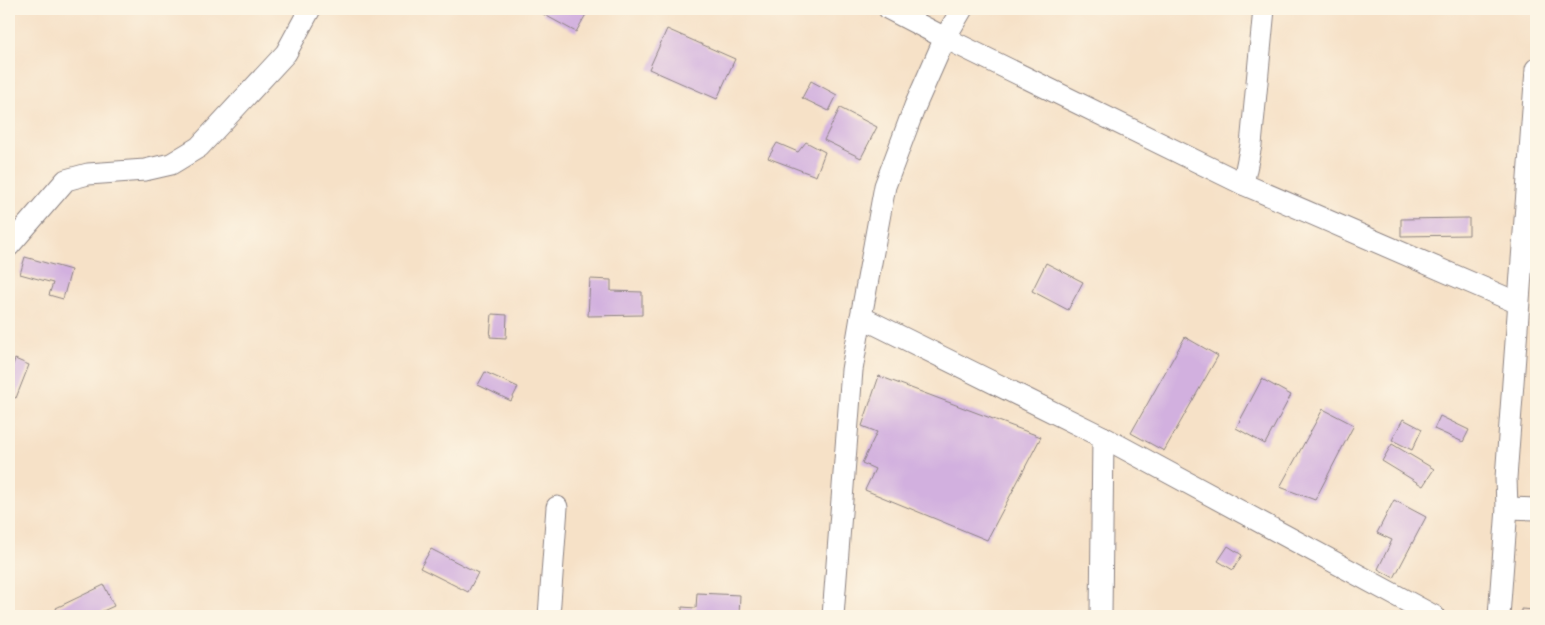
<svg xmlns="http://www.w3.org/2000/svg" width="1545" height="625" font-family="'IM FELL Double Pica',serif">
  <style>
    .building { fill: #d2b0df }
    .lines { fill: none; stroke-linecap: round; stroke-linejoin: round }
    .street-casing { stroke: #8c8281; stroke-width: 23 }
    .street { stroke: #fff; stroke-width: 21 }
  </style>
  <rect width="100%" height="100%" fill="#fcf5e5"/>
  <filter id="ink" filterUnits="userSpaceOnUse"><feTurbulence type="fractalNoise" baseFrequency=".02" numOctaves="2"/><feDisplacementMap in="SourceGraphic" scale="10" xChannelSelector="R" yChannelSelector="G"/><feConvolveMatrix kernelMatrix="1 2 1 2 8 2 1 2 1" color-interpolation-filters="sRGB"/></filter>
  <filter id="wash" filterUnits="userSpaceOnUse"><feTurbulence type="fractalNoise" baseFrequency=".0096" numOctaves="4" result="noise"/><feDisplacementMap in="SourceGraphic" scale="20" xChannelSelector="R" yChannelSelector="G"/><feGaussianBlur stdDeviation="1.12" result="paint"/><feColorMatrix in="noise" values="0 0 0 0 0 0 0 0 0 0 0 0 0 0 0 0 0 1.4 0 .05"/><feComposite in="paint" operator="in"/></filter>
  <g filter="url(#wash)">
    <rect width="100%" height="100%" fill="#f6e1c7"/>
    <g id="blocks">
      <g class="building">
        <path d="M545 9H589L576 32 543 14Z"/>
        <path d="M667 29 735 59 717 99 649 69Z"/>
        <path d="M811 81 837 95 829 111 802 98Z"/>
        <path d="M840 108 877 127 861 158 824 140Z"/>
        <path d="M806 142 825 152 816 176 768 158 777 143 798 152Z"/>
        <path d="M1469 218V235L1401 236V219Z"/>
        <path d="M25 257 71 270 63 299 49 295 53 283 20 274Z"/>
        <path d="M1046 263 1083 282 1068 310 1032 291Z"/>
        <path d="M590 279 611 280V291L642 292V315L588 316Z"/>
        <path d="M492 314 507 315 506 338 490 337Z"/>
        <path d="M1185 337 1218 356 1164 451 1131 433Z"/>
        <path d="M15 359 29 365 16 398 9 395V375Z"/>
        <path d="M485 372 518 387 511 401 478 385Z"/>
        <path d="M879 376 1041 437 987 540 865 490 875 469 862 463 877 432 862 426Z"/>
        <path d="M1262 379 1291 395 1265 444 1236 428Z"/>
        <path d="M1323 409 1354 425 1315 500 1280 487Z"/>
        <path d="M1440 416 1469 430 1463 442 1434 429Z"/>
        <path d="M1403 419 1422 429 1412 450 1392 440Z"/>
        <path d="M1392 444 1434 469 1423 486 1382 461Z"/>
        <path d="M1394 500 1426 517 1394 578 1378 569 1392 540 1377 533Z"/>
        <path d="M1228 546 1242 555 1233 570 1218 561Z"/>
        <path d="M431 549 478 573 468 592 420 568Z"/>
        <path d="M104 585 114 606 92 616H59L56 608Z"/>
        <path d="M697 593 740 595 739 616H682V607L696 608Z"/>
        <path d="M1521 609 1536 610V616H1521Z"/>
      </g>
    </g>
  </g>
  <g filter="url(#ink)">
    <use href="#blocks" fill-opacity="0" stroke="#8c8281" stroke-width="1"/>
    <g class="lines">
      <g class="street-casing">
        <g id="street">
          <path d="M889 9 945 38 962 9"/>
          <path d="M1243 184 1251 145 1264 9"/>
          <path d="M9 246 66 180 88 174 145 170 171 164 199 147 286 53 310 9"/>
          <path d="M861 317 1103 437 1434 616"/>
          <path d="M1507 508 1536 509"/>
          <path d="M549 616 557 507"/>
          <path d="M833 616 852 370 861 317 885 186 915 106 945 38 1243 184 1518 303"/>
          <path d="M1101 616 1103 437"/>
          <path d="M1499 616 1507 508 1506 478 1536 69"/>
        </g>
      </g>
      <use href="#street" class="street"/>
    </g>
  </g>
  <rect width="1545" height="625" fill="none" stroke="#fcf5e5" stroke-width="30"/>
</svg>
